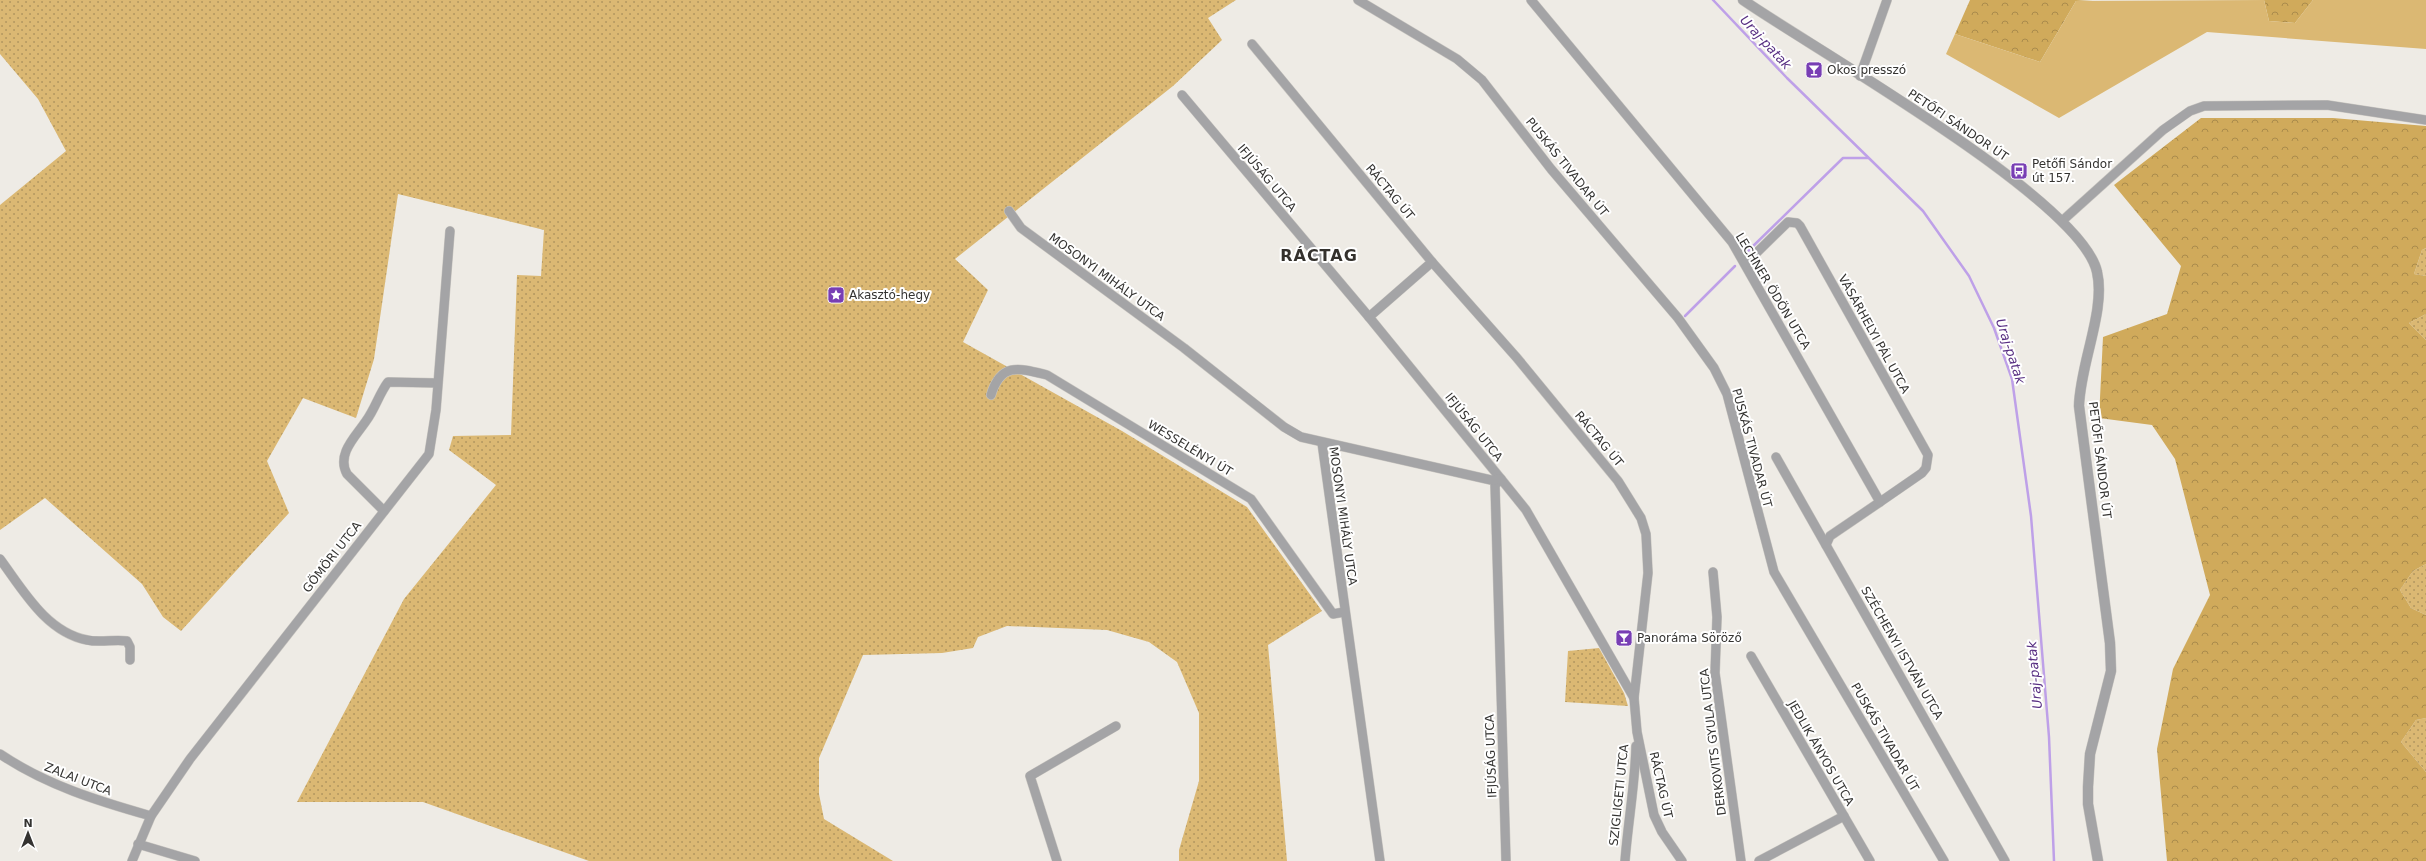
<svg xmlns="http://www.w3.org/2000/svg" width="2426" height="861" font-family="'DejaVu Sans',sans-serif">
  <style>
    .grass { fill: url(#grass-dots) }
    .forest { fill: url(#forest-crowns) }
    .garden { fill: #dbb873 }
    .lines { fill: none; stroke-linecap: round; stroke-linejoin: round }
    .stream { stroke: #bea0e8; stroke-width: 2.5 }
    .minor-casing { stroke: #c9c6c1; stroke-width: 10 }
    .tertiary-casing { stroke: #c9c6c1; stroke-width: 11 }
    .minor { stroke: #a4a4a6; stroke-width: 9 }
    .tertiary { stroke: #a4a4a6; stroke-width: 10 }
    .labels { text-anchor: middle; stroke-width: 4; stroke-linejoin: round; paint-order: stroke }
    .poi-label { font-size: 12px; fill: #343331; stroke: #fff; text-anchor: start }
    .street-label { font-size: 12px; fill: #343331; stroke: #fff }
    .water-label { font-size: 13px; font-style: italic; fill: #572e82; stroke: #fff }
    .district-label { font-size: 16px; font-weight: bold; letter-spacing: 1px; fill: #34312d; stroke: #fff }
  </style>
  <defs>
    <pattern id="grass-dots" width="8" height="8" patternUnits="userSpaceOnUse"><rect width="8" height="8" fill="#dbb873"/><path d="M2 2h.1M6 6h.1" fill="none" stroke="#b2965f" stroke-width="1.8" stroke-linecap="round"/></pattern>
    <pattern id="forest-crowns" width="20" height="18" patternUnits="userSpaceOnUse"><rect width="20" height="18" fill="#d0aa5b"/><path d="M2 6a3 3 0 1 1 6 0M12 15a3 3 0 1 1 6 0" fill="none" stroke="#aa8b4c"/></pattern>
  </defs>
  <rect width="100%" height="100%" fill="#eeebe5"/>
  <g class="grass">
    <path d="M0 0H1236L1208 18 1222 40 1173 86 955 259 988 290 963 342 1122 431 1247 507 1322 611 1268 645 1287 861H1179V850L1199 781V713L1177 662 1149 642 1107 630 1007 626 978 637 973 648 942 653 863 655 819 758V794L824 819 893 861H589L423 802H297L404 599 496 485 449 450 453 436 511 435 517 275 541 276 544 230 398 194 374 359 356 418 303 398 267 461 289 513 181 631 163 617 142 584 45 498 0 530V205L66 151 38 99 0 54Z"/>
    <path d="M2426 248V276L2414 274 2422 250Z"/>
    <path d="M2426 314V340L2409 323Z"/>
    <path d="M2426 564V615L2411 608 2400 590 2413 571Z"/>
    <path d="M1599 648 1624 693 1628 706 1565 702 1568 651Z"/>
    <path d="M2426 718V772L2401 742 2416 720Z"/>
  </g>
  <g class="forest">
    <path d="M1970 0H2093L2076 1 2040 62 1955 34Z"/>
    <path d="M2264 0H2313L2295 23 2269 21Z"/>
    <path d="M2201 118H2333L2426 126V248L2422 250 2414 274 2426 276V314L2409 323 2426 340V564L2413 571 2400 590 2411 608 2426 615V718L2416 720 2401 742 2426 772V861H2167L2157 749 2173 669 2210 595 2175 459 2152 425 2099 418 2103 337 2167 314 2181 266 2114 185Z"/>
  </g>
  <path class="garden" d="M2264 0 2269 21 2295 23 2313 0H2426V49L2207 32 2059 118 1946 54 1955 34 2040 62 2076 1Z"/>
  <g class="lines">
    <g class="stream">
      <path d="M1713 0 1787 78 1923 211 1969 276 1994 328 2012 379 2031 516 2049 737 2054 861"/>
      <path d="M1747 252 1843 158H1868"/>
      <path d="M1685 316 1735 266"/>
    </g>
    <g class="minor-casing">
      <g id="minor">
        <path d="M1358 0 1457 59 1482 80 1551 169 1678 318 1714 368 1727 394 1774 572 1944 861"/>
        <path d="M1531 0 1732 242 1880 502 1830 536 1826 545"/>
        <path d="M1252 44 1432 262 1517 358 1618 481 1641 518 1646 534 1648 573 1634 698 1637 732 1654 815 1662 832 1682 861"/>
        <path d="M1860 76 1887 0"/>
        <path d="M1182 95 1369 317 1501 479 1495 485 1506 861"/>
        <path d="M1009 211 1021 228 1184 348 1284 427 1301 437 1491 480 1501 479 1526 510 1634 698"/>
        <path d="M2062 221 2163 130 2190 111 2204 106 2327 105 2426 120"/>
        <path d="M1746 263 1788 222 1797 223 1800 226 1928 455 1926 468 1922 473 1880 502"/>
        <path d="M1369 317 1432 262"/>
        <path d="M991 395C1001 362 1019 368 1047 375L1251 499 1333 614 1344 612"/>
        <path d="M1322 443 1380 861"/>
        <path d="M1776 457 2005 861"/>
        <path d="M384 511 347 474C336 454 356 436 366 421 375 409 379 394 388 382L437 383"/>
        <path d="M0 559C23 590 46 632 87 640 100 643 114 639 127 641L130 647V660"/>
        <path d="M1713 572 1717 617 1715 673 1741 861"/>
        <path d="M1751 656 1870 861"/>
        <path d="M0 754C46 785 98 801 151 816"/>
        <path d="M138 844 195 861"/>
        <path d="M132 861 151 816 190 759 429 454 436 410 450 231"/>
        <path d="M1057 861 1030 776 1116 726"/>
        <path d="M1625 861C1628 822 1635 785 1636 746"/>
        <path d="M1759 861 1844 816"/>
      </g>
    </g>
    <g class="tertiary-casing">
      <path id="tertiary" d="M1743 0C1812 48 2082 200 2097 272 2106 310 2080 364 2079 406L2110 643 2111 671 2090 754 2088 787V804L2098 861"/>
    </g>
    <use href="#minor" class="minor"/>
    <use href="#tertiary" class="tertiary"/>
  </g>
  <defs>
    <g id="bar-square" transform="scale(0.9)"><rect x="-9" y="-9" width="18" height="18" rx="4" fill="#783eb4" stroke="#fff"/><path d="M-6-5H6L.8 .8V4.5H3.5V6h-7V4.5H-.8V.8Z" fill="#fff"/></g>
    <g id="bus-square" transform="scale(0.9)"><rect x="-9" y="-9" width="18" height="18" rx="4" fill="#783eb4" stroke="#fff"/><path d="M-5-6H5V4H4V6H2V4H-2V6H-4V4H-5ZM-3.5-4V0h7V-4ZM-3.5 1.2v1.5H-2V1.2ZM2 1.2v1.5H3.5V1.2Z" fill="#fff"/></g>
    <g id="sight-square" transform="scale(0.9)"><rect x="-9" y="-9" width="18" height="18" rx="4" fill="#783eb4" stroke="#fff"/><path d="M0-6L1.8-2.2L6-1.7L2.9 1.2L3.7 5.4L0 3.3L-3.7 5.4L-2.9 1.2L-6-1.7L-1.8-2.2Z" fill="#fff"/></g>
  </defs>
  <g fill-rule="evenodd">
    <use href="#bar-square" x="1814" y="70"/>
    <use href="#bus-square" x="2019" y="171"/>
    <use href="#sight-square" x="836" y="295"/>
    <use href="#bar-square" x="1624" y="638"/>
  </g>
  <g class="labels">
    <g class="poi-label">
      <text x="1827" y="74">Okos presszó</text>
      <text x="2032" y="168">Petőfi Sándor<tspan x="2032" dy="14">út 157.</tspan></text>
      <text x="849" y="299">Akasztó-hegy</text>
      <text x="1637" y="642">Panoráma Söröző</text>
    </g>
    <g class="street-label">
      <text transform="translate(1958 125) rotate(34)" y="4">PETŐFI SÁNDOR ÚT</text>
      <text transform="translate(1567 167) rotate(51)" y="4">PUSKÁS TIVADAR ÚT</text>
      <text transform="translate(1267 178) rotate(50)" y="4">IFJÚSÁG UTCA</text>
      <text transform="translate(1390 192) rotate(50)" y="4">RÁCTAG ÚT</text>
      <text transform="translate(1107 277) rotate(36)" y="4">MOSONYI MIHÁLY UTCA</text>
      <text transform="translate(1773 291) rotate(59)" y="4">LECHNER ÖDÖN UTCA</text>
      <text transform="translate(1874 334) rotate(61)" y="4">VÁSÁRHELYI PÁL UTCA</text>
      <text transform="translate(1474 427) rotate(51)" y="4">IFJÚSÁG UTCA</text>
      <text transform="translate(1599 439) rotate(50)" y="4">RÁCTAG ÚT</text>
      <text transform="translate(1190 448) rotate(31)" y="4">WESSELÉNYI ÚT</text>
      <text transform="translate(1752 448) rotate(75)" y="4">PUSKÁS TIVADAR ÚT</text>
      <text transform="translate(2100 460) rotate(83)" y="4">PETŐFI SÁNDOR ÚT</text>
      <text transform="translate(1343 516) rotate(82)" y="4">MOSONYI MIHÁLY UTCA</text>
      <text transform="translate(332 557) rotate(-52)" y="4">GÖMÖRI UTCA</text>
      <text transform="translate(1902 653) rotate(60)" y="4">SZÉCHENYI ISTVÁN UTCA</text>
      <text transform="translate(1885 737) rotate(60)" y="4">PUSKÁS TIVADAR ÚT</text>
      <text transform="translate(1713 742) rotate(-97)" y="4">DERKOVITS GYULA UTCA</text>
      <text transform="translate(1821 753) rotate(60)" y="4">JEDLIK ÁNYOS UTCA</text>
      <text transform="translate(1491 756) rotate(-92)" y="4">IFJÚSÁG UTCA</text>
      <text transform="translate(78 779) rotate(21)" y="4">ZALAI UTCA</text>
      <text transform="translate(1661 785) rotate(77)" y="4">RÁCTAG ÚT</text>
      <text transform="translate(1619 795) rotate(-84)" y="4">SZIGLIGETI UTCA</text>
    </g>
    <g class="water-label">
      <text transform="translate(1766 42) rotate(47)" y="5">Uraj-patak</text>
      <text transform="translate(2011 351) rotate(72)" y="5">Uraj-patak</text>
      <text transform="translate(2034 675) rotate(-95)" y="5">Uraj-patak</text>
    </g>
    <g class="district-label">
      <text x="1319" y="261">RÁCTAG</text>
    </g>
  </g>
  <g transform="translate(28 833)" stroke="#ffffff" stroke-width="3" paint-order="stroke">
  <path d="M0-3L7 15L0 10L-7 15Z" fill="#343331"/>
  <text y="-6" font-size="11" font-weight="bold" text-anchor="middle" fill="#343331">N</text>
  </g>
</svg>
